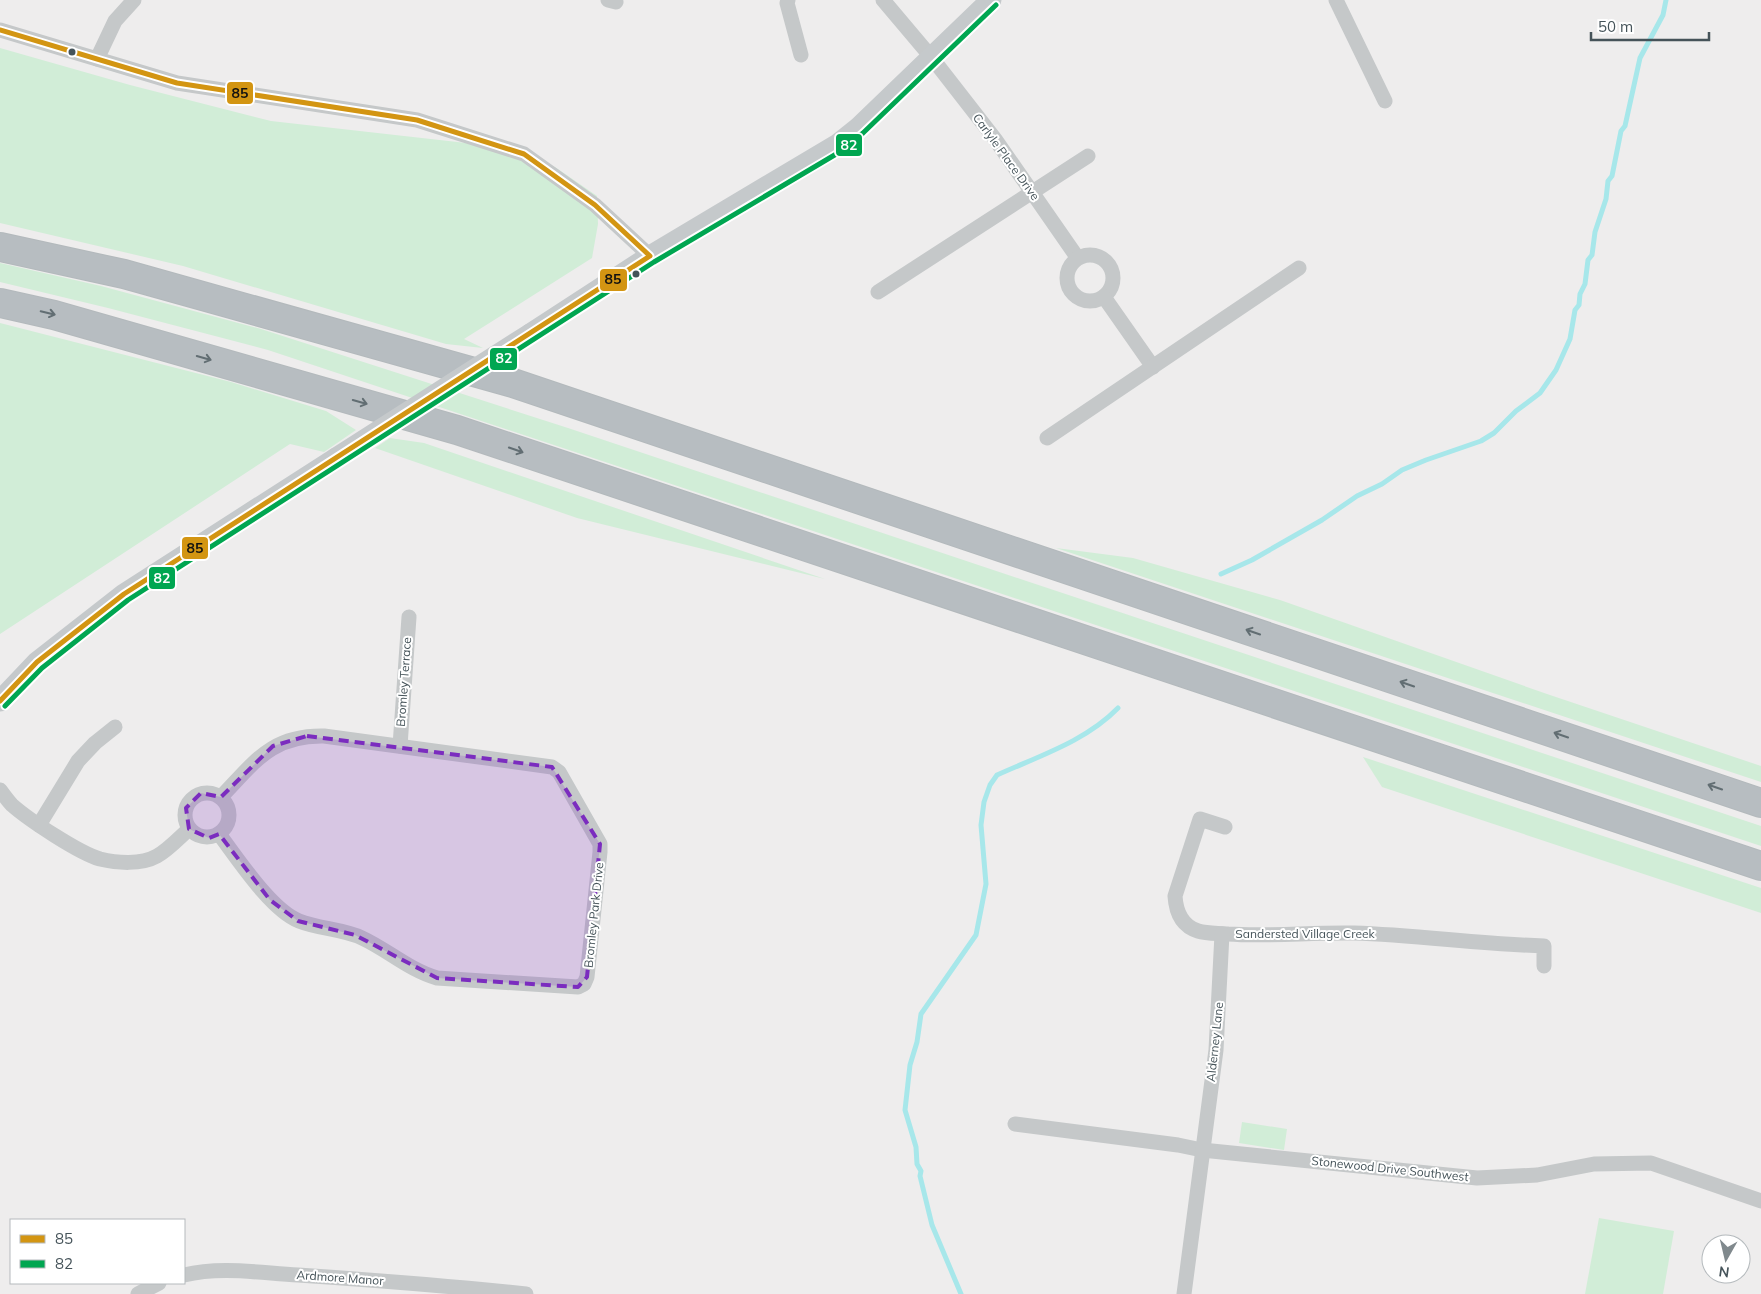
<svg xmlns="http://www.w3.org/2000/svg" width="1761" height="1294" font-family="Mulish,sans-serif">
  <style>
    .green { fill: #d1edd7 }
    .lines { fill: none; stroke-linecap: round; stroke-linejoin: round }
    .stream { stroke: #a7e7ea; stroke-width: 5 }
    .motorway-casing { stroke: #b3b9bc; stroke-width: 30 }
    .minor { stroke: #c5c8c9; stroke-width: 15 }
    .secondary { stroke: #c5c9cb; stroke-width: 21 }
    .motorway { stroke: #b7bdc1; stroke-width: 28 }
    .secondary-bridge { stroke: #c5c9cb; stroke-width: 21 }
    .bus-1-casing { stroke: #fff; stroke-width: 9 }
    .bus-2-casing { stroke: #fff; stroke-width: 9 }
    .bus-1 { stroke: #d39512; stroke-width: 5 }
    .bus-2 { stroke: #00a651; stroke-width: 5 }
    .oneway { stroke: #626e73 }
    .marked { fill: #7b2cbf; fill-opacity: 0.2; stroke: #7b2cbf; stroke-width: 4; stroke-dasharray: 10 6; stroke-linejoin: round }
    .bus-dot { fill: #455359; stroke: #fff; stroke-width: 2 }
    .labels { text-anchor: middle; stroke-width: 4; stroke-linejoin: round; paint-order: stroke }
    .street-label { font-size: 12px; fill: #455359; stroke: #fff }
    .line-badge { stroke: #fff; stroke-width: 2 }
    .badge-label { font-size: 14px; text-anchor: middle; font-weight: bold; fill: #fff }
    .pale-badge-label { font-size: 14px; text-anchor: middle; font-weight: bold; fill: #111 }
  </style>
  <rect width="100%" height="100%" fill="#eeeded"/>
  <g class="green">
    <path d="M0 48 130 85 271 121 475 144 555 167 597 196 598 224 592 258 464 339 483 348 446 344 183 266 0 223Z"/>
    <path d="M0 263 101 286 261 329 568 428 1761 826V846L268 350 108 308 0 282Z"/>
    <path d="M0 323 231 382 326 411 356 430 324 452 290 444 0 634Z"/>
    <path d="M390 438 424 443 825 579 577 518 375 448Z"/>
    <path d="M1056 548 1133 558 1280 600 1547 694 1761 766V782Z"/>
    <path d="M1363 757 1761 888V913L1382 787Z"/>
    <path d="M1242 1122 1287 1129 1284 1150 1239 1143Z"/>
    <path d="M1599 1218 1674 1231 1663 1294H1585Z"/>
  </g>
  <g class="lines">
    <g class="stream">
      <path d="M1221 574 1252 560 1322 520 1357 496 1382 484 1402 470 1426 460 1481 441 1494 433 1516 411 1540 393 1556 370 1570 339 1575 310 1579 305 1580 294 1585 284 1588 260 1592 255 1595 232 1606 199 1608 181 1612 176 1621 131 1625 126 1640 58 1663 15 1666 0"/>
      <path d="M961 1294 932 1225 920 1176 921 1171 917 1164 916 1147 905 1110 910 1065 917 1042 921 1014 976 935 986 884 981 825 984 802 990 785 997 775C1039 756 1086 741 1118 708"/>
    </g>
    <g class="motorway-casing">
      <g id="motorway">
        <path d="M0 247 124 274 513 383 1761 803"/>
        <path d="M0 303 54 315 457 430 1761 866"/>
      </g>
    </g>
    <g class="minor">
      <path d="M608 0 616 2"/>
      <path d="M788 0 787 3 801 55"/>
      <path d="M883 0 932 58 995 139 1077 257"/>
      <path d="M1336 0 1385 101"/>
      <path d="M0 30 177 83 417 120 524 154 595 205 650 256"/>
      <path d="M97 59 115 21 134 0"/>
      <circle cx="1090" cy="278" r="23"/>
      <path d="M878 292 1088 156"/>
      <path d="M1104 297 1153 367"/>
      <path d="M1047 438 1299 268"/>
      <path d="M400 746 409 617"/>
      <path d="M0 790C4 795 8 801 12 805 29 820 79 853 100 859 117 863 141 865 157 856 168 850 180 837 189 829"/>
      <circle cx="207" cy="815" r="22"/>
      <path d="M39 825 78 761 95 743 115 727"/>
      <path d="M1225 827 1200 819 1175 896C1176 912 1182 926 1198 931 1207 934 1219 933 1228 934 1270 937 1312 932 1354 933 1417 935 1480 944 1544 946V966"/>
      <path d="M219 834C238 859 271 910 299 921 319 929 343 929 362 938 388 950 409 970 437 978L578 987 584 984 587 977 600 852V844L559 772 552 767 324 736C271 735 255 762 221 797"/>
      <path d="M1015 1124 1178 1145 1202 1150 1477 1178 1537 1175 1594 1164 1651 1163 1761 1201"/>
      <path d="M184 1275C221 1266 260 1273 298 1275 374 1280 450 1286 526 1294"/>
      <path d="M138 1294 159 1283"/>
      <path d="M1184 1294 1216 1050 1222 934"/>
    </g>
    <g class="secondary">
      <path d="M530 334 650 256 838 144 858 128 991 0"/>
      <path d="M0 701 37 662 124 594 336 458"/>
    </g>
    <use href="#motorway" class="motorway"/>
    <path class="secondary-bridge" d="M336 458 530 334"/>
    <g class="bus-1-casing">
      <path id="bus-1" d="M0 30 177 83 417 120 524 154 595 205 650 256 124 594 37 662 0 701"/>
    </g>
    <g class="bus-2-casing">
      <path id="bus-2" d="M5 706 42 668 128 600 654 262 843 150 863 133 996 5"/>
    </g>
    <use href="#bus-1" class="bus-1"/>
    <use href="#bus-2" class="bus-2"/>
  </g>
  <defs><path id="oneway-shaft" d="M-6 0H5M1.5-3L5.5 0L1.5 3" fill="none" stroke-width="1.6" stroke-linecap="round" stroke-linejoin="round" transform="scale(1.25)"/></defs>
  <g class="oneway">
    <use href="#oneway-shaft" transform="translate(48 313) rotate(13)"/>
    <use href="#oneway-shaft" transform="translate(204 358) rotate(16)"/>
    <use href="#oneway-shaft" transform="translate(360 402) rotate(16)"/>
    <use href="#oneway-shaft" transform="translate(516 450) rotate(19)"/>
    <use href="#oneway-shaft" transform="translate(1253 632) rotate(-161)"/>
    <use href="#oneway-shaft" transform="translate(1407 684) rotate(-161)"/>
    <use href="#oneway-shaft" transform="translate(1561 735) rotate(-161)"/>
    <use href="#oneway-shaft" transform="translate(1715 787) rotate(-161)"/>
  </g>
  <path class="marked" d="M307 736 552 767 600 844 587 977 578 987 437 978 355 935 298 921 270 900 219 834 209 838 189 829 186 808 201 793 221 797 273 746Z"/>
  <g class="bus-dot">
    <circle cx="72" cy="52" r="4.5"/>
    <circle cx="636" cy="274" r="4.5"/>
  </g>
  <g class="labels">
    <g class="street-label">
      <text transform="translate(1006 157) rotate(54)" y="4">Carlyle Place Drive</text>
      <text transform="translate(404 682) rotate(-86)" y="4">Bromley Terrace</text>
      <text transform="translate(594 915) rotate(-84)" y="4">Bromley Park Drive</text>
      <text x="1305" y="938">Sandersted Village Creek</text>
      <text transform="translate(1215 1042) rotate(-84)" y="4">Alderney Lane</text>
      <text transform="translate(1390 1169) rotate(6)" y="4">Stonewood Drive Southwest</text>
      <text transform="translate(340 1278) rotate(4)" y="4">Ardmore Manor</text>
    </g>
  </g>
  <g class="line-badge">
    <rect x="226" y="81" width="28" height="24" rx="5" fill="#d39512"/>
    <rect x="835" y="133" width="28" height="24" rx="5" fill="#00a651"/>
    <rect x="599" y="268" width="29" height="24" rx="5" fill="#d39512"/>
    <rect x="489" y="347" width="29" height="24" rx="5" fill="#00a651"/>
    <rect x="181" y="536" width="28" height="24" rx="5" fill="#d39512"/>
    <rect x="148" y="566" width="28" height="24" rx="5" fill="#00a651"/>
  </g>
  <g class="badge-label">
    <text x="849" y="150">82</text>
    <text x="504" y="363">82</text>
    <text x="162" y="583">82</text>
  </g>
  <g class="pale-badge-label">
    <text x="240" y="98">85</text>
    <text x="613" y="284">85</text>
    <text x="195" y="553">85</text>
  </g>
  <rect x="10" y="1219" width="175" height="65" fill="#ffffff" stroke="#b5babd"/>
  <rect x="20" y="1235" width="25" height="8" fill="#d39512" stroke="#b5babd"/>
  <text x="55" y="1244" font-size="15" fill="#455359">85</text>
  <rect x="20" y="1260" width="25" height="8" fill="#00a651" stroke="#b5babd"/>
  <text x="55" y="1269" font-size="15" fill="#455359">82</text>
  <g transform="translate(1726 1259) rotate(188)"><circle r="24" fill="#ffffff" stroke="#b5babd"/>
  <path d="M0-4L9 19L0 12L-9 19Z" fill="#80898d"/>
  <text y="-8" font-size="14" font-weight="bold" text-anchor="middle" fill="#455359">N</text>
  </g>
  <path d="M1591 32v8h118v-8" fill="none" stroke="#455359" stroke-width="2.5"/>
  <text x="1598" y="32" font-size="15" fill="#455359" stroke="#ffffff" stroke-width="4" paint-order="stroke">50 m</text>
</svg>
